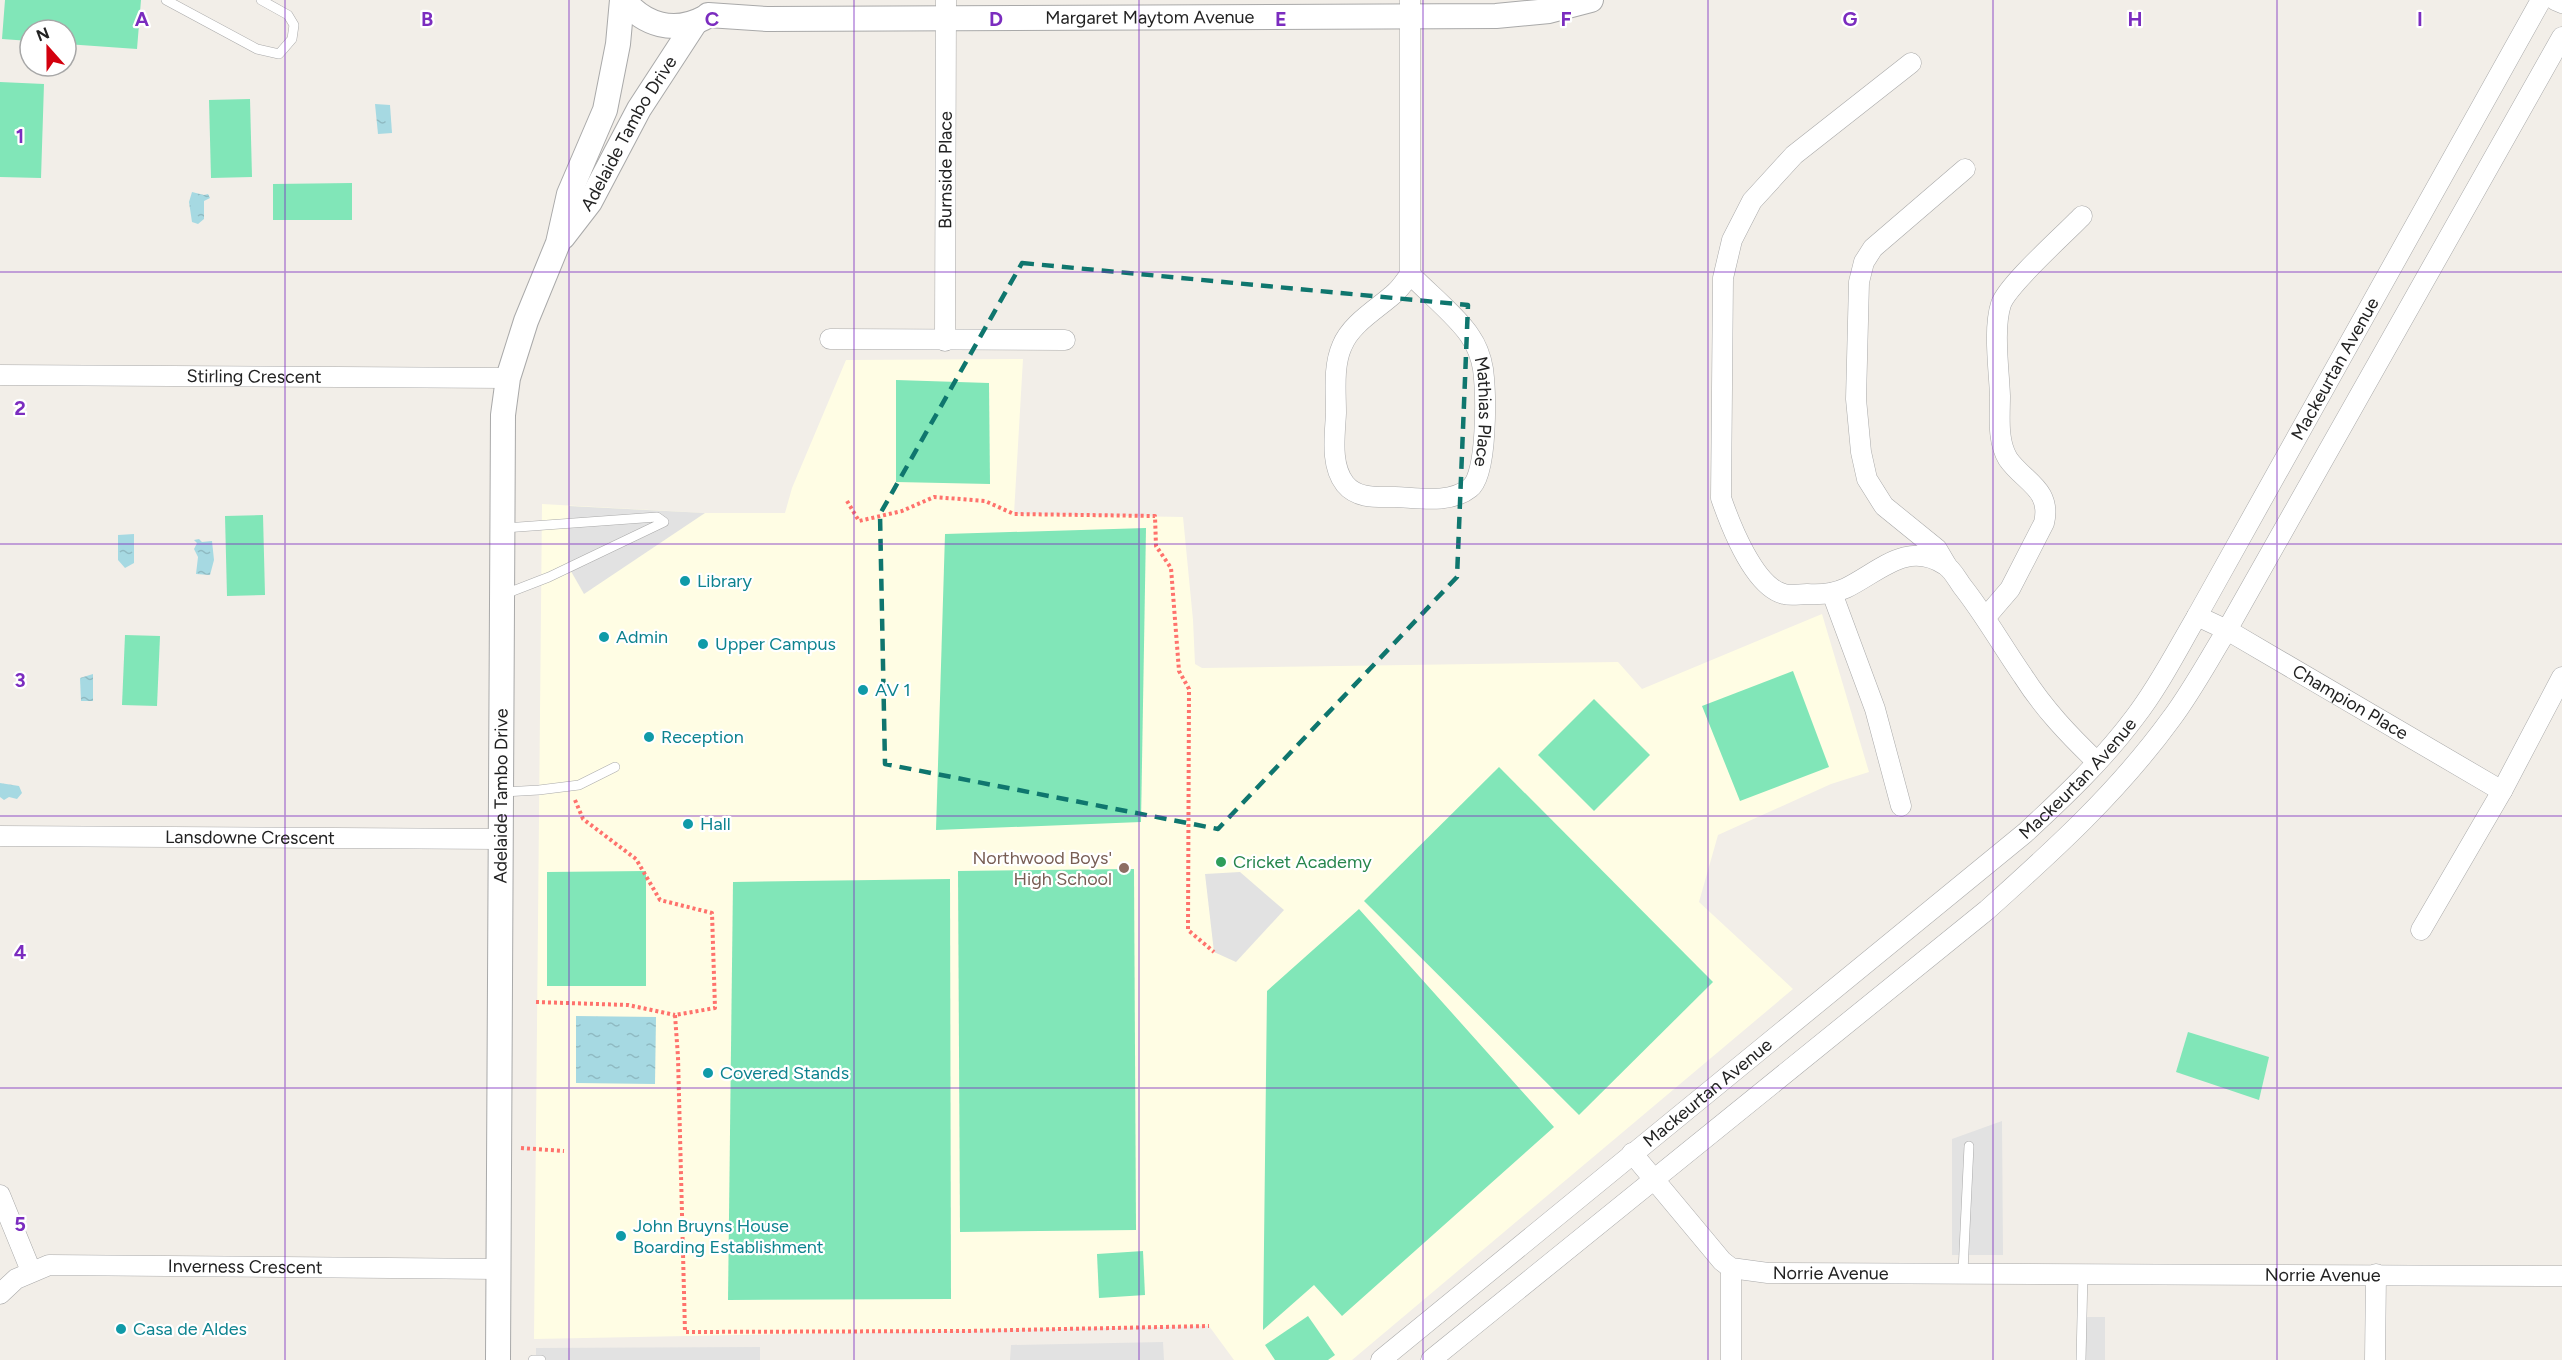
<svg xmlns="http://www.w3.org/2000/svg" width="2562" height="1360" font-family="Figtree,sans-serif">
  <style>
    .education { fill: #fffde4 }
    .pitch { fill: #81e6b8 }
    .parking { fill: #e2e2e2 }
    .water { fill: url(#water-ripples) }
    .lines { fill: none; stroke-linecap: round; stroke-linejoin: round }
    .service-casing { stroke: #a9a9a9; stroke-width: 10 }
    .minor-casing { stroke: #a9a9a9; stroke-width: 21 }
    .tertiary-casing { stroke: #a9a9a9; stroke-width: 26 }
    .path { stroke: #ff726c; stroke-width: 4; stroke-dasharray: 3 3; stroke-linecap: butt }
    .service { stroke: #fff; stroke-width: 9 }
    .minor { stroke: #fff; stroke-width: 20 }
    .tertiary { stroke: #fff; stroke-width: 24 }
    .marked { fill: none; stroke: #0f766e; stroke-width: 4.5; stroke-dasharray: 12 8; stroke-linejoin: round }
    .grid { fill: none; stroke: #7b2cbf; stroke-width: 1.5; stroke-opacity: 0.55 }
    .culture-dot { fill: #0f9aa8; stroke: #fff; stroke-width: 2 }
    .leisure-dot { fill: #2e9e5b; stroke: #fff; stroke-width: 2 }
    .education-dot { fill: #8d6e63; stroke: #fff; stroke-width: 2 }
    .labels { text-anchor: middle; stroke-width: 4.5; stroke-linejoin: round; paint-order: stroke }
    .street-label { font-size: 18px; fill: #222; stroke: #fff }
    .culture-label { font-size: 18px; fill: #0d838f; stroke: #fff; text-anchor: start }
    .education-label { font-size: 18px; fill: #785e54; stroke: #fff; text-anchor: end }
    .leisure-label { font-size: 18px; fill: #27864d; stroke: #fff; text-anchor: start }
    .grid-label { font-size: 20px; text-anchor: middle; font-weight: bold; fill: #7b2cbf; stroke: #fff; stroke-width: 4.5; stroke-linejoin: round; paint-order: stroke }
  </style>
  <defs>
    <pattern id="water-ripples" width="26" height="14" patternUnits="userSpaceOnUse" patternTransform="scale(1.5)"><rect width="26" height="14" fill="#a6d9e2"/><path d="M2 4q2-2 4 0t4 0M15 11q2-2 4 0t4 0" fill="none" stroke="#8fbac2"/></pattern>
  </defs>
  <rect width="100%" height="100%" fill="#f2eee8"/>
  <path class="education" d="M1023 359 1014 514 1183 517 1193 620 1195 664 1202 668 1618 662 1642 689 1822 614 1869 772 1831 784 1718 835 1699 902 1793 989 1352 1360H1234L1209 1326 534 1339 542 504 705 513H785L792 488 846 360Z"/>
  <g class="pitch">
    <path d="M5 0H141L137 49 66 44V30H30V41L2 39Z"/>
    <path d="M0 82 44 84 41 178 0 177Z"/>
    <path d="M250 99 252 177 211 178 209 100Z"/>
    <path d="M352 183V220H273V184Z"/>
    <path d="M896 380 989 383 990 484 896 482Z"/>
    <path d="M263 515 265 595 227 596 225 516Z"/>
    <path d="M1146 528 1141 822 936 830 945 534Z"/>
    <path d="M125 635 160 636 157 706 122 705Z"/>
    <path d="M1793 671 1829 767 1740 801 1702 706Z"/>
    <path d="M1594 699 1650 755 1594 811 1538 755Z"/>
    <path d="M1499 767 1713 982 1579 1115 1364 901Z"/>
    <path d="M1134 869 1136 1230 960 1232 958 871Z"/>
    <path d="M646 871V986H547V872Z"/>
    <path d="M950 879 951 1299 728 1300 733 882Z"/>
    <path d="M1359 909 1554 1127 1342 1316 1314 1285 1263 1330 1267 991Z"/>
    <path d="M2188 1032 2269 1057 2259 1100 2176 1072Z"/>
    <path d="M1143 1251 1145 1295 1099 1298 1097 1254Z"/>
    <path d="M1308 1316 1335 1355 1328 1360H1275L1265 1345Z"/>
  </g>
  <g class="parking">
    <path d="M569 506 705 513 584 594 568 566Z"/>
    <path d="M1240 872 1284 910 1236 962 1214 952 1205 874Z"/>
    <path d="M2002 1121 2003 1255H1952V1139Z"/>
    <path d="M2082 1317H2105V1360H2081Z"/>
    <path d="M1163 1342 1164 1360H1010L1011 1345Z"/>
    <path d="M760 1347V1360H536V1348Z"/>
  </g>
  <g class="water">
    <path d="M375 104 390 105 392 133 378 134Z"/>
    <path d="M192 192 204 195 208 194 210 198 204 201V219L198 224 192 222 189 202Z"/>
    <path d="M134 534V563L125 568 118 560V535Z"/>
    <path d="M199 539 202 542 212 541 214 560 210 575 196 574 198 557 194 549 197 543 194 540Z"/>
    <path d="M93 674V701H81L80 678Z"/>
    <path d="M0 783 19 786 22 793 17 799 9 797 4 800 0 797Z"/>
    <path d="M576 1016 656 1017 655 1084 576 1083Z"/>
  </g>
  <g class="lines">
    <g class="service-casing">
      <g id="service">
        <path d="M166 0 257 49 279 54 292 39 294 25 288 15 261 0"/>
        <path d="M504 528 657 517 664 522 549 577 505 594"/>
        <path d="M503 792 539 790 579 785 615 767"/>
        <path d="M1963 1272 1969 1146"/>
        <path d="M533 1360H541"/>
        <path d="M2081 1360 2083 1273"/>
      </g>
    </g>
    <g class="minor-casing">
      <g id="minor">
        <path d="M2555 0 2562 3"/>
        <path d="M1911 63 1794 155 1752 201 1732 240 1723 278 1721 498C1730 524 1754 587 1784 594 1791 596 1800 594 1807 594 1821 595 1833 594 1846 588 1879 572 1907 540 1945 565 1952 569 1957 579 1962 586 1985 615 2002 646 2023 676 2044 709 2069 735 2097 762"/>
        <path id="s1" d="M1410 274C1427 292 1458 317 1470 336 1477 346 1481 357 1483 369 1486 392 1488 475 1470 488 1450 504 1419 498 1395 497 1377 497 1357 499 1345 484 1330 465 1335 435 1336 413 1336 392 1333 366 1342 346 1351 323 1379 308 1396 292 1401 287 1406 280 1410 274V0"/>
        <path d="M830 339 1065 340"/>
        <path id="s2" d="M945 341 946 0"/>
        <path id="s3" d="M0 375 508 378"/>
        <path d="M1947 566 1937 549 1884 506 1867 479 1861 452 1856 399 1859 282 1864 262 1873 248 1965 169"/>
        <path d="M1832 593 1875 709 1901 806"/>
        <path id="s4" d="M2197 616 2227 630 2502 791"/>
        <path d="M1986 617 2010 589 2044 523C2052 489 2024 482 2008 459 1997 441 2000 416 2000 396 1999 369 1993 329 2001 304 2008 284 2065 234 2082 216"/>
        <path id="s5" d="M0 836 500 839"/>
        <path d="M2421 930 2502 791 2562 677"/>
        <path id="s6" d="M1632 1153 1722 1261 1731 1268 1768 1273 2562 1276"/>
        <path d="M0 1195 31 1271"/>
        <path id="s7" d="M0 1294 16 1279 49 1265 498 1269"/>
        <path id="s8" d="M1381 1360 2025 833C2064 797 2103 760 2135 717 2159 686 2177 650 2197 616L2541 0"/>
        <path d="M1431 1360 1987 910C2054 850 2118 792 2171 719 2192 691 2209 659 2227 630L2562 37"/>
        <path d="M1731 1360V1268"/>
        <path d="M2375 1360 2376 1274"/>
      </g>
    </g>
    <g class="tertiary-casing">
      <g id="tertiary">
        <path d="M624 0C644 25 674 34 704 18"/>
        <path id="s9" d="M708 15 767 19 1496 16 1549 11 1591 0"/>
        <path id="s10" d="M563 237 590 202 639 109 695 23"/>
        <path id="s11" d="M498 1360 503 415 508 378 526 321 558 243 569 194 605 110 618 44 622 0"/>
      </g>
    </g>
    <g class="path">
      <path d="M847 501 859 521 902 511 934 497 985 501 1014 514 1155 516 1156 546 1171 568 1179 671 1189 689 1188 930 1214 952"/>
      <path d="M575 800 583 819 636 859 660 900 712 913 715 1008 675 1015 678 1057 685 1332 967 1331 1209 1326"/>
      <path d="M536 1002 628 1005 675 1015"/>
      <path d="M521 1148 564 1151"/>
    </g>
    <use href="#service" class="service"/>
    <use href="#minor" class="minor"/>
    <use href="#tertiary" class="tertiary"/>
  </g>
  <path class="marked" d="M1022 263 1468 305 1457 577 1218 829 885 764 880 514Z"/>
  <path class="grid" d="M285 0V1360M569 0V1360M854 0V1360M1139 0V1360M1423 0V1360M1708 0V1360M1993 0V1360M2277 0V1360M0 272H2562M0 544H2562M0 816H2562M0 1088H2562"/>
  <g class="culture-dot">
    <circle cx="685" cy="581" r="6"/>
    <circle cx="604" cy="637" r="6"/>
    <circle cx="703" cy="644" r="6"/>
    <circle cx="863" cy="690" r="6"/>
    <circle cx="649" cy="737" r="6"/>
    <circle cx="688" cy="824" r="6"/>
    <circle cx="708" cy="1073" r="6"/>
    <circle cx="621" cy="1236" r="6"/>
    <circle cx="121" cy="1329" r="6"/>
  </g>
  <circle class="leisure-dot" cx="1221" cy="862" r="6"/>
  <circle class="education-dot" cx="1124" cy="868" r="6"/>
  <g class="labels">
    <g class="street-label">
      <text dy="6" stroke="none"><textPath href="#s9" startOffset="442">Margaret Maytom Avenue</textPath></text>
      <text dy="6" stroke="none"><textPath href="#s10" startOffset="123">Adelaide Tambo Drive</textPath></text>
      <text dy="6" stroke="none"><textPath href="#s2" startOffset="171">Burnside Place</textPath></text>
      <text dy="6" stroke="none"><textPath href="#s8" startOffset="1394">Mackeurtan Avenue</textPath></text>
      <text dy="6" stroke="none"><textPath href="#s3" startOffset="254">Stirling Crescent</textPath></text>
      <text dy="6" stroke="none"><textPath href="#s1" startOffset="165">Mathias Place</textPath></text>
      <text dy="6" stroke="none"><textPath href="#s4" startOffset="176">Champion Place</textPath></text>
      <text dy="6" stroke="none"><textPath href="#s8" startOffset="908">Mackeurtan Avenue</textPath></text>
      <text dy="6" stroke="none"><textPath href="#s11" startOffset="564">Adelaide Tambo Drive</textPath></text>
      <text dy="6" stroke="none"><textPath href="#s5" startOffset="250">Lansdowne Crescent</textPath></text>
      <text dy="6" stroke="none"><textPath href="#s8" startOffset="422">Mackeurtan Avenue</textPath></text>
      <text dy="6" stroke="none"><textPath href="#s7" startOffset="254">Inverness Crescent</textPath></text>
      <text dy="6" stroke="none"><textPath href="#s6" startOffset="252">Norrie Avenue</textPath></text>
      <text dy="6" stroke="none"><textPath href="#s6" startOffset="744">Norrie Avenue</textPath></text>
    </g>
    <g class="culture-label">
      <text x="697" y="587">Library</text>
      <text x="616" y="643">Admin</text>
      <text x="715" y="650">Upper Campus</text>
      <text x="875" y="696">AV 1</text>
      <text x="661" y="743">Reception</text>
      <text x="700" y="830">Hall</text>
      <text x="720" y="1079">Covered Stands</text>
      <text x="633" y="1232">John Bruyns House<tspan x="633" dy="21">Boarding Establishment</tspan></text>
      <text x="133" y="1335">Casa de Aldes</text>
    </g>
    <g class="education-label">
      <text x="1112" y="864">Northwood Boys'<tspan x="1112" dy="21">High School</tspan></text>
    </g>
    <g class="leisure-label">
      <text x="1233" y="868">Cricket Academy</text>
    </g>
  </g>
  <g class="grid-label">
    <text x="142" y="26">A</text>
    <text x="427" y="26">B</text>
    <text x="712" y="26">C</text>
    <text x="996" y="26">D</text>
    <text x="1281" y="26">E</text>
    <text x="1566" y="26">F</text>
    <text x="1850" y="26">G</text>
    <text x="2135" y="26">H</text>
    <text x="2420" y="26">I</text>
    <text x="20" y="143">1</text>
    <text x="20" y="415">2</text>
    <text x="20" y="687">3</text>
    <text x="20" y="959">4</text>
    <text x="20" y="1231">5</text>
  </g>
  <g transform="translate(48 48) rotate(339)"><circle r="28" fill="#ffffff" stroke="#a7a7a7" stroke-width="1.5"/>
  <path d="M0-4.5L10 22L0 15L-10 22Z" fill="#d3000e"/>
  <text y="-9" font-size="16" font-weight="bold" text-anchor="middle" fill="#222222">N</text>
  </g>
</svg>
